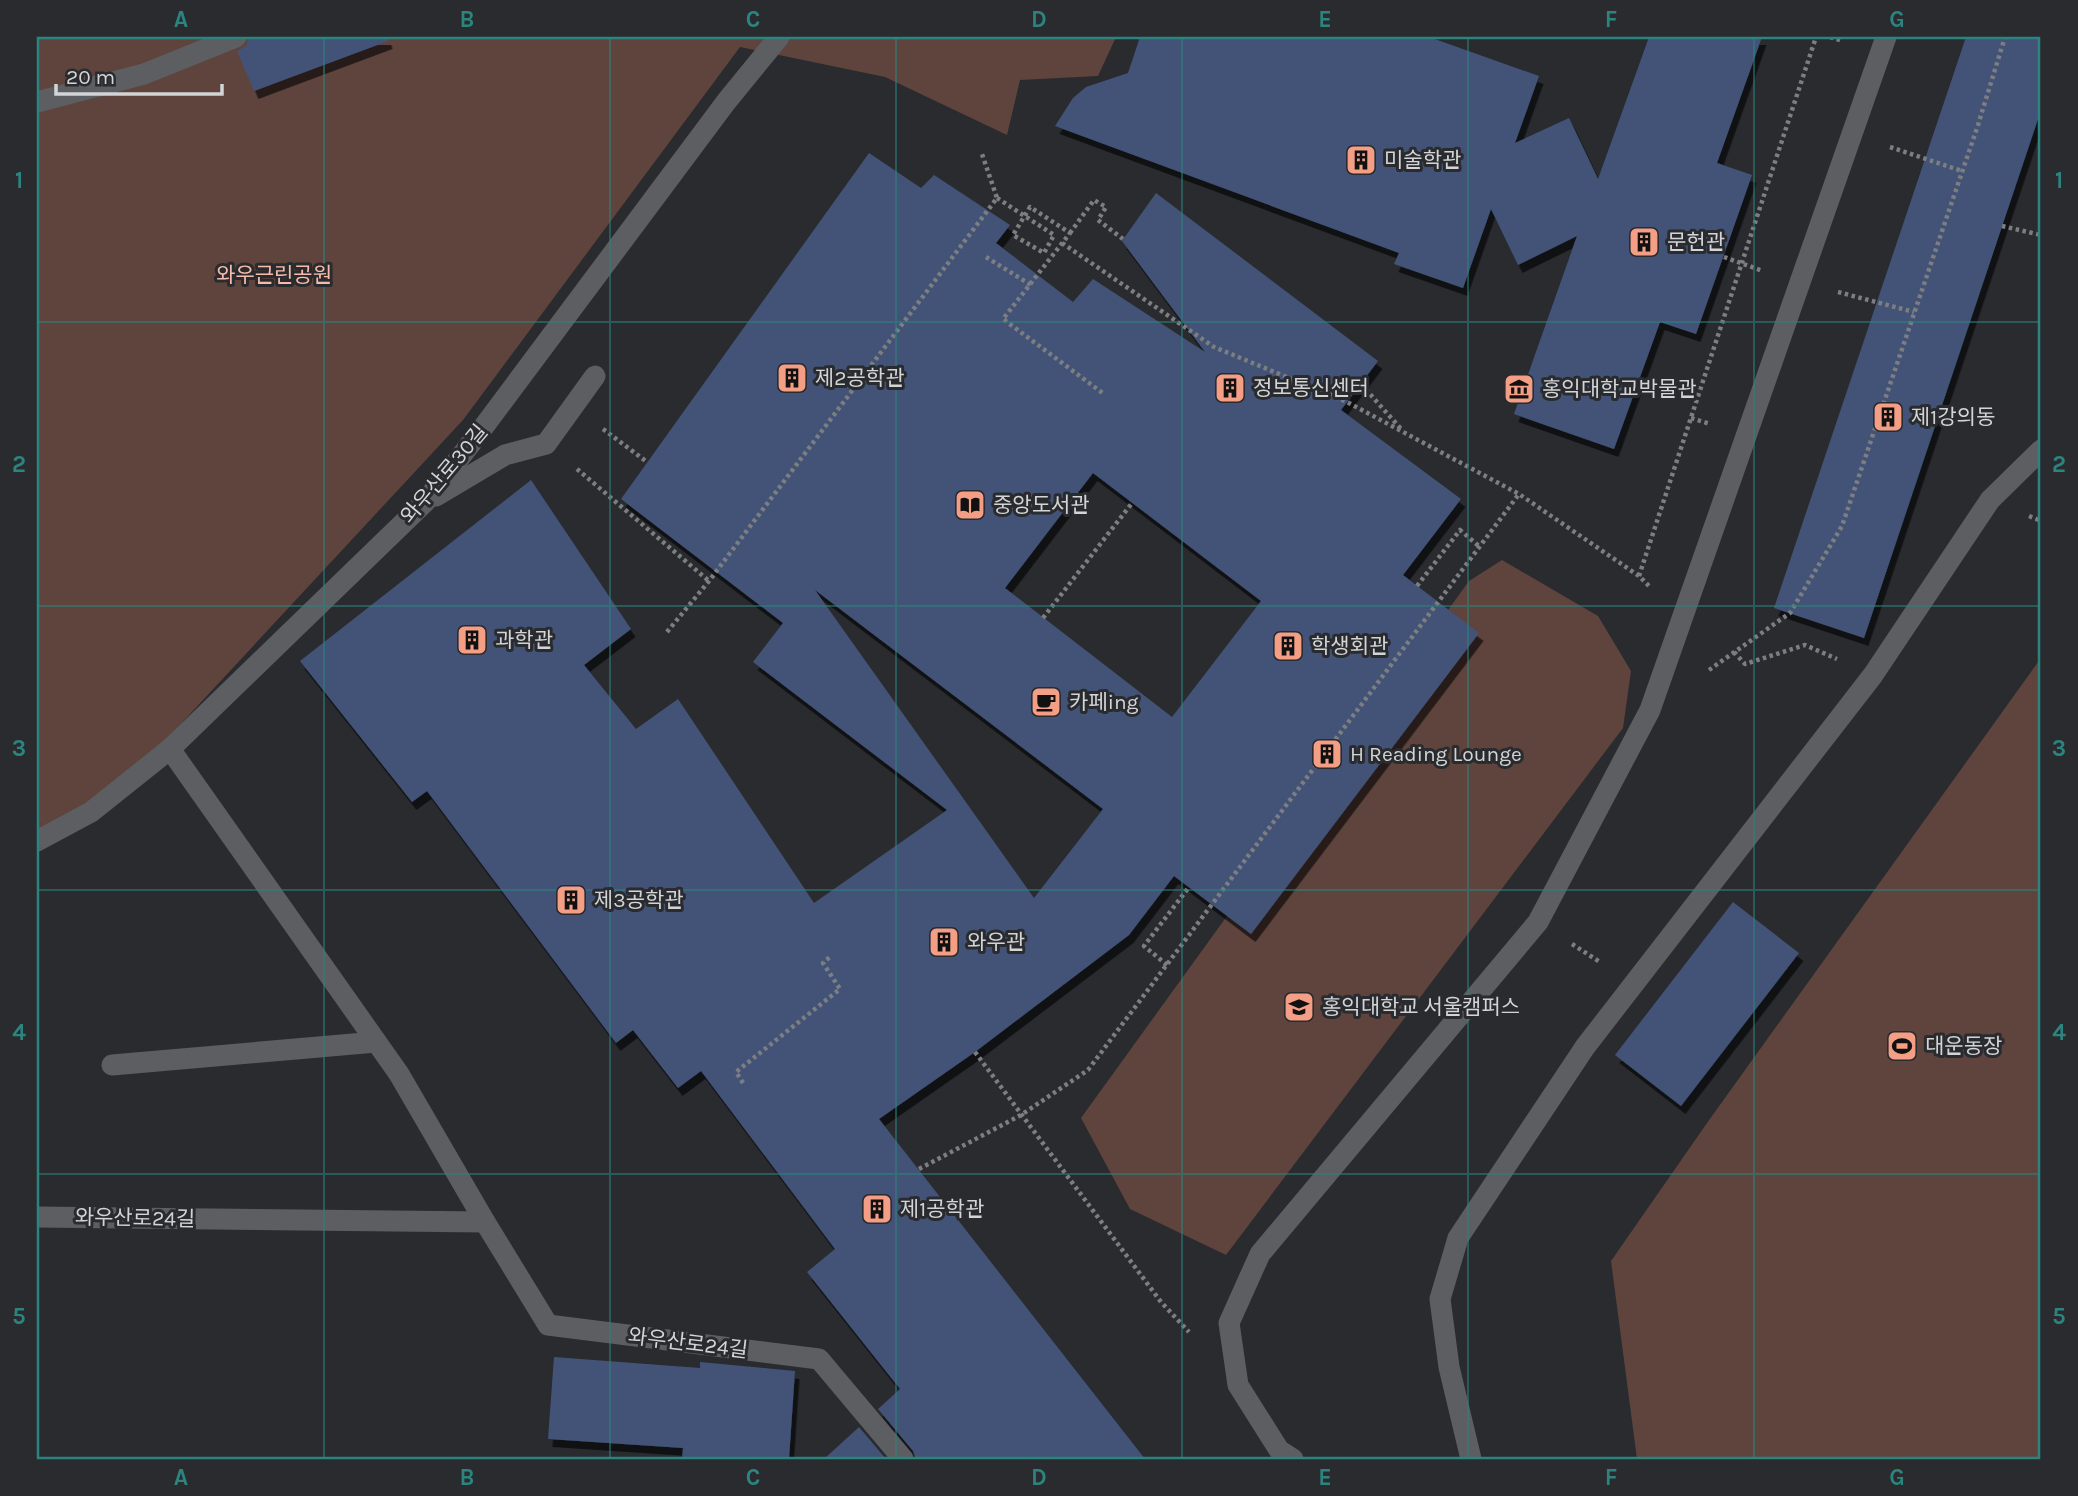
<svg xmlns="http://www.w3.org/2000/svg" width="2078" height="1496" font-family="Karla,'Noto Sans KR',sans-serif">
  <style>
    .green { fill: #5e443c }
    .building { fill: #425377; fill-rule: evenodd; filter: url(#shadow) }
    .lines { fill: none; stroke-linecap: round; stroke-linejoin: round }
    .path { stroke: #7c7e81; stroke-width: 4.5; stroke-dasharray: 3.5 3.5; stroke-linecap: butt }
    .minor { stroke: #5c5e62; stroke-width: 21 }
    .grid { fill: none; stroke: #2c847e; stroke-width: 2; stroke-opacity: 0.55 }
    .labels { text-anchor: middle; stroke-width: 6; stroke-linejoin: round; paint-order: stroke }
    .poi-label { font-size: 21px; fill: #d2d4d6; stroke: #292b2f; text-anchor: start }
    .park-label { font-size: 21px; fill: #f8bba9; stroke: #292b2f }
    .street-label { font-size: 21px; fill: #d2d4d6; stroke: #292b2f }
    .neatline { fill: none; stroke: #2c847e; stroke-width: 2.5 }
    .grid-label { font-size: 23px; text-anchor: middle; font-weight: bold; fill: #2c847e }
  </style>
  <defs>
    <filter id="shadow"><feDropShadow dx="4.5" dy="8" stdDeviation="0" flood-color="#0009"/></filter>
  </defs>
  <rect width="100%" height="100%" fill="#292b2f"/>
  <g class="green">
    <path d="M37 37H1116L1098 76 1020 80 1007 135 885 77 740 47 463 420 164 742 87 808 37 831Z"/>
    <path d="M1502 560 1598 616 1631 671 1623 728 1226 1255 1130 1209 1081 1118 1469 581Z"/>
    <path d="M2041 658V1459H1637L1611 1261 1707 1123Z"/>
  </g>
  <g class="building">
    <path d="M249 37H387L388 41 254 91 237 51 246 46Z"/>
    <path d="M1140 37H1429L1539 76 1515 143 1569 118 1598 179 1649 37H1762L1717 163 1752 175 1696 334 1660 322 1614 449 1514 414 1577 236 1518 265 1491 209 1463 288 1394 264 1399 253 1055 126 1073 98 1086 87 1128 73Z"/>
    <path d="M1966 37H2041V110L1864 638 1774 608Z"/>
    <path d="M869 153 921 188 934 175 1010 225 996 243 1073 302 1093 279 1205 352 1122 241 1156 193 1378 361 1341 410 1461 499 1403 575 1479 633 1251 934 1174 876 1129 935 975 1052 879 1119 1145 1459H916L913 1451 878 1409 900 1389 807 1272 835 1249 701 1071 678 1088 633 1030 616 1043 427 791 412 802 300 661 531 480 631 629 584 665 636 729 678 699 814 903 947 810 753 662 783 623 621 499ZM1093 473 1261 601 1172 717 1005 588ZM815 590 1103 809 1034 898 980 822Z"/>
    <path d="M1733 902 1799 953 1681 1106 1615 1055Z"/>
    <path d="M554 1357 700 1368V1362L795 1371 789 1459H682L683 1448 548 1439Z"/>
    <path d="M859 1427 886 1459H824Z"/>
  </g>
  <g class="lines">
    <g class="path">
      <path d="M1830 37 1843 41"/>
      <path d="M1890 147 1962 171"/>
      <path d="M997 198 1054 235 1044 253 1013 235 1030 207 1070 233 1003 319 1104 394"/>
      <path d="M2002 226 2041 235"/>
      <path d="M1070 233 1094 200 1106 207 1098 220 1123 239"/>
      <path d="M1062 243 1214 347 1347 402 1519 494 1639 576 1650 587"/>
      <path d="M986 257 1031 285"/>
      <path d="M1724 257 1763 271"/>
      <path d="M1838 292 1914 312"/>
      <path d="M1361 384 1402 430"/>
      <path d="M1691 418 1710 424"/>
      <path d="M603 429 647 462"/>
      <path d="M577 469 709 581"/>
      <path d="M2029 516 2041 521"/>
      <path d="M1639 576 1816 37"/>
      <path d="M1417 586 1460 530 1480 547"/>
      <path d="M1043 618 1132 503"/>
      <path d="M667 632 709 581 997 198 982 154"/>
      <path d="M1734 652 1745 664 1805 645 1837 659"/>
      <path d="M1709 670 1790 613 1842 526 1978 125 2005 37"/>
      <path d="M1572 944 1600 962"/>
      <path d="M1167 965 1144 946 1189 887"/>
      <path d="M975 1052 1161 1302 1189 1332"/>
      <path d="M743 1083 736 1072 840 989 823 963 831 956"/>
      <path d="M919 1169 1021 1115 1088 1070 1519 494"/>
    </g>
    <g class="minor">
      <path d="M37 102 144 74 236 37"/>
      <path d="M436 496 505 455 546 444 595 376"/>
      <path d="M170 749 399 1074 485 1222 548 1325 819 1359 903 1459"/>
      <path d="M37 841 91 812 170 749 425 502 479 433 726 102 779 37"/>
      <path d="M112 1065 376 1042"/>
      <path d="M37 1217 485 1222"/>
      <path d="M1293 1459 1279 1450 1238 1385 1229 1323 1260 1254 1538 922 1650 710 1886 37"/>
      <path d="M1471 1459 1449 1367 1440 1299 1458 1238 1585 1047 1873 675 1990 500 2041 450"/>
    </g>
  </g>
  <path class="grid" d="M324 37V1459M610 37V1459M896 37V1459M1182 37V1459M1468 37V1459M1754 37V1459M37 322H2041M37 606H2041M37 890H2041M37 1174H2041"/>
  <defs>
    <g id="building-square" transform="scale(1.575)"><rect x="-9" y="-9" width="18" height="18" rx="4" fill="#f49e86" stroke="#292b2f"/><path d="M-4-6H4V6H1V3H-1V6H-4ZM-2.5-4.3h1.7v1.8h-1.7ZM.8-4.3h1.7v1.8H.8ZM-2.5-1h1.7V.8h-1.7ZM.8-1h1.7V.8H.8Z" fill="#111"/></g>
    <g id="museum-square" transform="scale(1.575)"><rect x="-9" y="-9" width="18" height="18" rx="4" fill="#f49e86" stroke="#292b2f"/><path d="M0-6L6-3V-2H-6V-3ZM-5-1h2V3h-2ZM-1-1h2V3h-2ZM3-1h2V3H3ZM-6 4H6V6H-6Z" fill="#111"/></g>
    <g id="library-square" transform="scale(1.575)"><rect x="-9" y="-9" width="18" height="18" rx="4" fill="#f49e86" stroke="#292b2f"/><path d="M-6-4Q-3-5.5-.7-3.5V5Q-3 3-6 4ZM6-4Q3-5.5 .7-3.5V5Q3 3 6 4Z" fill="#111"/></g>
    <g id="cafe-square" transform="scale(1.575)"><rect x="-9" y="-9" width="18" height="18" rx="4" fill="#f49e86" stroke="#292b2f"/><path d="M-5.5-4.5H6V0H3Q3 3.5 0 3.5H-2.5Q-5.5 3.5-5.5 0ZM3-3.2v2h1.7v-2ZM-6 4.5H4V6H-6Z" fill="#111"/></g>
    <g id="university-square" transform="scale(1.575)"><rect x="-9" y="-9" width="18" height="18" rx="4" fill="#f49e86" stroke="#292b2f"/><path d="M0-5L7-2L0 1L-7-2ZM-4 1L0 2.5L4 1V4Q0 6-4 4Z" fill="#111"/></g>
    <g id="stadium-square" transform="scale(1.575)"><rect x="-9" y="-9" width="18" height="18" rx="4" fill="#f49e86" stroke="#292b2f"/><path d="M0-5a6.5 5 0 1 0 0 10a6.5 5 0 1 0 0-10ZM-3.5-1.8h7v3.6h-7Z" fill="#111"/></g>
  </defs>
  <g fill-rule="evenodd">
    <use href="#building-square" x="1361" y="160"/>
    <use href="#building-square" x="1644" y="242"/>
    <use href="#building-square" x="792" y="378"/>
    <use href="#building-square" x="1230" y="388"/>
    <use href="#museum-square" x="1519" y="389"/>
    <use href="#building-square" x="1888" y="417"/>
    <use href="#library-square" x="970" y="505"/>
    <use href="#building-square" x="472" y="640"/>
    <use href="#building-square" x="1288" y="646"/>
    <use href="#cafe-square" x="1046" y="702"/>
    <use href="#building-square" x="1327" y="754"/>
    <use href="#building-square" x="571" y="900"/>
    <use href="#building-square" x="944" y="942"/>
    <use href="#university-square" x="1299" y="1007"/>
    <use href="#stadium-square" x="1902" y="1046"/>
    <use href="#building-square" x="877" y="1209"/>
  </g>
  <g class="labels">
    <g class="poi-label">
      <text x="1384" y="167">미술학관</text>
      <text x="1667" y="249">문헌관</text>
      <text x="815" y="385">제2공학관</text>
      <text x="1253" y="395">정보통신센터</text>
      <text x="1542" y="396">홍익대학교박물관</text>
      <text x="1911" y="424">제1강의동</text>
      <text x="993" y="512">중앙도서관</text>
      <text x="495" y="647">과학관</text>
      <text x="1311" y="653">학생회관</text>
      <text x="1069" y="709">카페ing</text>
      <text x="1350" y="761">H Reading Lounge</text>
      <text x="594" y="907">제3공학관</text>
      <text x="967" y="949">와우관</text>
      <text x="1322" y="1014">홍익대학교 서울캠퍼스</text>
      <text x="1925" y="1053">대운동장</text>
      <text x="900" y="1216">제1공학관</text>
    </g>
    <g class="park-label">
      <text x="274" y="282">와우근린공원</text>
    </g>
    <g class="street-label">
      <text transform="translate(444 474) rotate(-50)" y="7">와우산로30길</text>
      <text transform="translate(135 1218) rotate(1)" y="7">와우산로24길</text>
      <text transform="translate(688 1343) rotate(7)" y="7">와우산로24길</text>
    </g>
  </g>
  <rect width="2078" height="1496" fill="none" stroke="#292b2f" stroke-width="77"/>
  <path d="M56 84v10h166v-10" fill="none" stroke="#d2d4d6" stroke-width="3.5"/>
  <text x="66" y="84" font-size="21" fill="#d2d4d6" stroke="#292b2f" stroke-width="5" paint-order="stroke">20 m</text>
  <rect x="38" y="38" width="2001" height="1420" class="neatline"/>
  <g class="grid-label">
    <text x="181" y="27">A</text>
    <text x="467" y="27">B</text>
    <text x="753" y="27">C</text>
    <text x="1039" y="27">D</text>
    <text x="1325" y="27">E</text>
    <text x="1611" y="27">F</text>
    <text x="1897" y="27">G</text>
    <text x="19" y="188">1</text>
    <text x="2059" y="188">1</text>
    <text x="19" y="472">2</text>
    <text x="2059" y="472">2</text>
    <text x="19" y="756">3</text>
    <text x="2059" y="756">3</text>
    <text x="19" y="1040">4</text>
    <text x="2059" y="1040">4</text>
    <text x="19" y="1324">5</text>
    <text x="2059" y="1324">5</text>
    <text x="181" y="1485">A</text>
    <text x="467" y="1485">B</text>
    <text x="753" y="1485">C</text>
    <text x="1039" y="1485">D</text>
    <text x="1325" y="1485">E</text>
    <text x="1611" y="1485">F</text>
    <text x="1897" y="1485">G</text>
  </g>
</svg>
